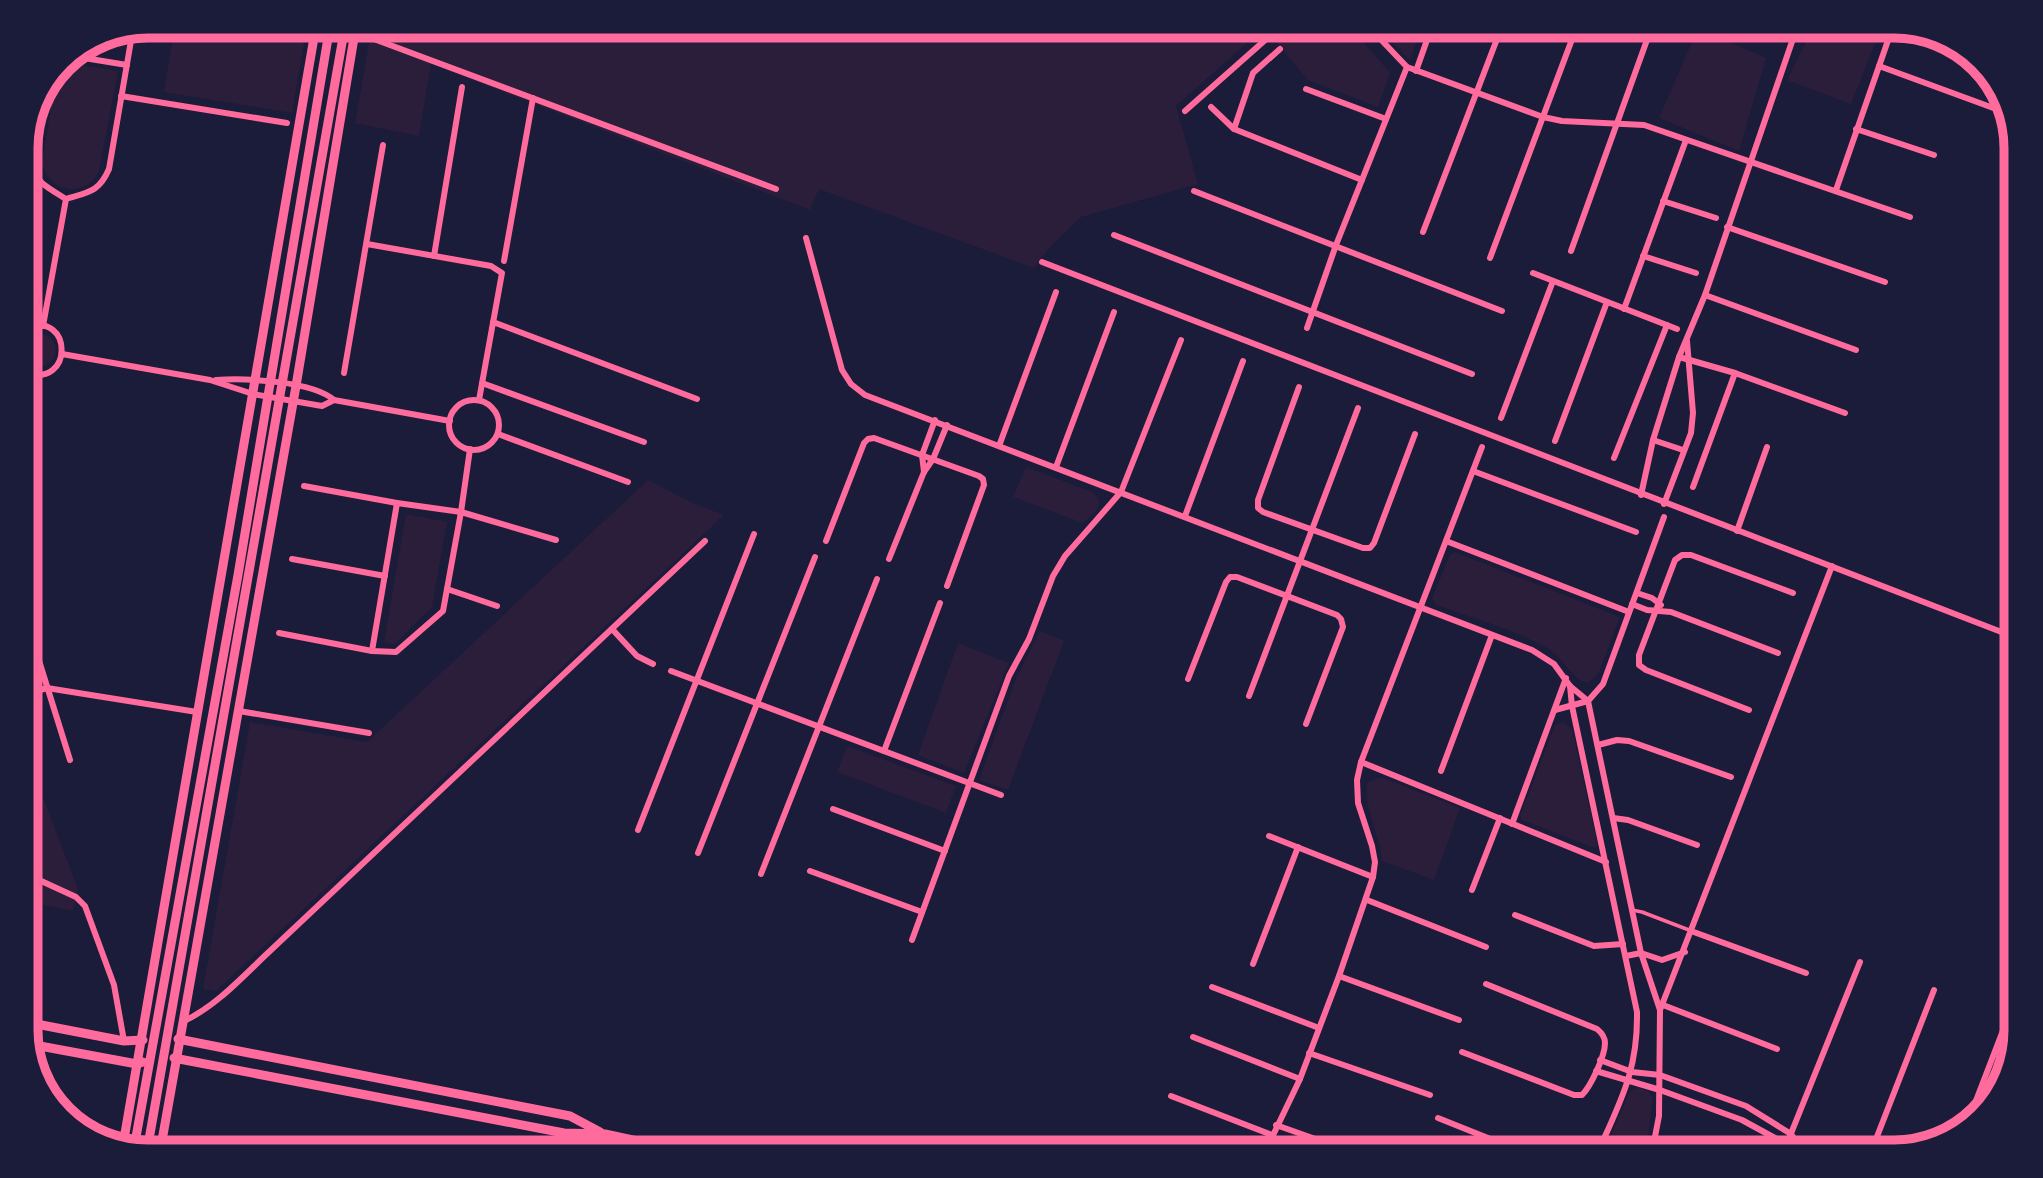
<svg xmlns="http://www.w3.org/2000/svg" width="2043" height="1178" font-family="'Alegreya Sans',sans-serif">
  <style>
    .green { fill: #2a1e3b }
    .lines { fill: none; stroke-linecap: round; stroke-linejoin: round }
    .service { stroke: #ff6b9d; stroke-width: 3.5 }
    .minor { stroke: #ff6b9d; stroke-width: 6 }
    .secondary { stroke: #ff6b9d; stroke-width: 9 }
    .rim { fill: none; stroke: #ff6b9d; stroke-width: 9 }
  </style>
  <rect width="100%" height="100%" fill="#1b1b3a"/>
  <g class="green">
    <path d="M175 26H307L292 113 164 92Z"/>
    <path d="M372 26H1266L1176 106 1198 184 1081 217 1049 248 1034 268 819 189 810 210 431 64 419 136 355 123Z"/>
    <path d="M1297 26H1349L1390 73 1378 107 1308 80 1277 43Z"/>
    <path d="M1376 26H1423L1410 60Z"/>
    <path d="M1814 26H1882L1851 104 1787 80Z"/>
    <path d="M1698 28 1766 58 1739 151 1659 118Z"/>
    <path d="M62 62 118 71 99 171C85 199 49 193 42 163L56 75Z"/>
    <circle cx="40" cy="350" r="16"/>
    <path d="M1026 467 1092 492C1108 503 1093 514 1083 523L1013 497Z"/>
    <path d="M648 480 693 503 724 515 216 991 203 989 250 722 367 742Z"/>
    <path d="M406 514 447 522 432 607 394 644 384 642Z"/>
    <path d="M1455 552 1620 617 1598 675 1587 683C1570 677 1563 657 1547 648 1513 629 1472 618 1436 605L1432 598 1450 555Z"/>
    <path d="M1040 631 1064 641 1008 790 979 780 1015 681Z"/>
    <path d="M958 643 1009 663 964 773 918 755Z"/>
    <path d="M1563 722 1572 729 1598 846 1595 848 1522 820 1520 816 1555 725Z"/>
    <path d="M847 746 956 786 946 813 837 772Z"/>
    <path d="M26 753 78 889 73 911 26 901Z"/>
    <path d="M1381 777 1460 808 1434 880 1382 861C1381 839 1361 799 1368 782Z"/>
    <path d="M1639 1088 1648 1091 1653 1099 1646 1152H1604L1629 1093 1633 1089Z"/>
  </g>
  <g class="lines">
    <path class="service" d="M1632 910 1642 912 1689 930"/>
    <g class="minor">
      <path d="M339 26 776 189"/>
      <path d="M1368 26 1407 67 1543 117 1562 121 1644 125 1910 217"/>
      <path d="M1953 45 1954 42"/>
      <path d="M72 56 127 65"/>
      <path d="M1879 66 2007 113"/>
      <path d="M1416 71 1432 26"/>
      <path d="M1306 89 1386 119"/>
      <path d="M121 96 287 123"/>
      <path d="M1211 107 1234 129 1362 180"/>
      <path d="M41 108C38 129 24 167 42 183 49 189 58 194 66 199 89 192 99 192 109 169L133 29"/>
      <path d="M1185 111 1281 26"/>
      <path d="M1234 129 1253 73 1280 49"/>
      <path d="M1856 129 1934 155"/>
      <path d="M1836 190 1893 26"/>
      <path d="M1194 191 1502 311"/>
      <path d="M1663 201 1716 218"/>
      <path d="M1727 227 1885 282"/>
      <path d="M1423 232 1502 26"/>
      <path d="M1114 235 1472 374"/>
      <path d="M806 238 842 370 851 384 865 395 1532 650 1554 664 1570 686 1588 701 1641 953 1660 1010 1659 1116 1652 1152"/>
      <path d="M367 244 491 266 502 273 479 400"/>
      <path d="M1571 251 1652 26"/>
      <path d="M434 256 462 87"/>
      <path d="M1643 256 1696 273"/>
      <path d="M1490 258 1577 26"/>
      <path d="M504 261 533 98"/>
      <path d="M1042 262 2017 638"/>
      <path d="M1533 273 1677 329"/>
      <path d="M1705 295 1856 350"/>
      <path d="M1624 309 1686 140"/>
      <path d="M493 322 697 399"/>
      <path d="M43 326 66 199"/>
      <path d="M26 328C74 310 73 390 26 372"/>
      <path d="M1307 328 1336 245 1407 67"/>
      <path d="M62 354 210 380 253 394 322 406 334 400"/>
      <path d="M1679 357 1735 373 1845 413"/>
      <path d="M344 373 383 145"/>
      <path d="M216 380C246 378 312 381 334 400L450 421"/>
      <path d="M482 383 644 442"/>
      <path d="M1299 387 1258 500V508L1263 512 1363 548H1370L1374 543 1415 434"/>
      <circle cx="474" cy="425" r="25"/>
      <path d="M26 417 34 374"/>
      <path d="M1501 418 1553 281"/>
      <path d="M498 434 628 482"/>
      <path d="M1653 440 1683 450"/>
      <path d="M1555 441 1607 302"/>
      <path d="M999 446 1056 292"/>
      <path d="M1614 458 1667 325"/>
      <path d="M1056 467 1114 312"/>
      <path d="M1473 471 1636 532"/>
      <path d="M924 472 922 455 935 420"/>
      <path d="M304 486 397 503"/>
      <path d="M1693 487 1735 373"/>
      <path d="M1641 495 1653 440 1679 357 1705 295 1796 30 1799 26"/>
      <path d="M1664 504 1691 433 1693 413 1687 341"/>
      <path d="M1185 516 1243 361"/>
      <path d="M1737 531 1767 447"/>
      <path d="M826 541 864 443 868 439 874 438 979 476 983 479 984 485 947 586"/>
      <path d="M1446 541 1629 612"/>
      <path d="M292 559 385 576"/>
      <path d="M889 559 924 472 933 459 947 425"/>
      <path d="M447 589 497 606"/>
      <path d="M1637 593 1652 598 1661 605"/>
      <path d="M1632 604 1647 610 1671 612 1778 653"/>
      <path d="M26 619 70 760"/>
      <path d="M612 629 637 656 653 664"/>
      <path d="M279 633 372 651 396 652 443 611 461 512 470 449"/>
      <path d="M372 651 397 503 461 512 556 540"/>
      <path d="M671 671 1001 795"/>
      <path d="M1188 679 1226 582 1230 577H1237L1337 615 1341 619 1343 627 1306 724"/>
      <path d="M1570 686 1572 706 1637 1012C1638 1070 1621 1100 1598 1152"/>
      <path d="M26 694 47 688 197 712"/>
      <path d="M1249 696 1358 408"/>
      <path d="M1555 710 1588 701 1603 684 1664 517"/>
      <path d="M1749 710 1646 670 1639 665V655L1675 560 1682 555H1691L1793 593"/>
      <path d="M239 711 369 733"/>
      <path d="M1598 745 1617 740 1629 741 1731 777"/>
      <path d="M884 751 940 603"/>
      <path d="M1361 762 1606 862"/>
      <path d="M1441 771 1492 635"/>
      <path d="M833 809 945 851"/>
      <path d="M1613 818 1628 820 1697 845"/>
      <path d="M1512 824 1566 678"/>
      <path d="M638 830 754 534"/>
      <path d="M1269 836 1373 877"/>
      <path d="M698 853 815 557"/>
      <path d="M810 871 922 912"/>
      <path d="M26 874 76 897 85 906 114 985 124 1041"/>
      <path d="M761 874 877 579"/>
      <path d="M1472 890 1500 818"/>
      <path d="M1367 900 1486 947"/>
      <path d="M1515 915 1594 946 1623 944"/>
      <path d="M1691 931 1806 973"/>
      <path d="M912 940 1009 676 1029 639 1053 576 1065 556 1121 492 1181 340"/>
      <path d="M1626 956 1641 953 1662 960 1685 952"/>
      <path d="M1253 964 1298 847"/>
      <path d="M1339 976 1459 1020"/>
      <path d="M1212 987 1319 1028"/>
      <path d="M1663 1005 1777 1049"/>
      <path d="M1660 1010 1832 566"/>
      <path d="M184 1021C217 1006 245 974 271 950L705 541"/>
      <path d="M1193 1037 1300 1079"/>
      <path d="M1462 1052 1574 1095H1582C1591 1086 1605 1056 1605 1043 1605 1037 1602 1033 1597 1029L1486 984"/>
      <path d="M1309 1053 1430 1095"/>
      <path d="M1600 1060 1632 1072 1660 1075 1746 1106 1791 1134 1797 1143"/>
      <path d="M1596 1071 1660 1090 1742 1120 1786 1144 1797 1143 1820 1152"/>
      <path d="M1171 1096 1272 1135"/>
      <path d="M1438 1118 1523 1152"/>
      <path d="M1967 1124 2007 1020"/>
      <path d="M1276 1125 1352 1152"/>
      <path d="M1790 1136 1860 962"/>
      <path d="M1265 1152 1300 1079 1339 976 1373 877 1375 862 1372 846 1358 803 1357 780 1361 762 1482 447"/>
      <path d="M1871 1152 1934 990"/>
    </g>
    <g class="secondary">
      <path d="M26 1022 124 1041 143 1040"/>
      <path d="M178 1039 570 1116 600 1132"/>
      <path d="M29 1044 137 1064 143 1062"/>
      <path d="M174 1058 564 1133 605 1134 688 1152"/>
      <path d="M123 1145 316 26"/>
      <path d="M134 1148 238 575 330 26"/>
      <path d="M147 1151 345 26"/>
      <path d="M160 1152 296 386 356 26"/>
    </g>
  </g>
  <path d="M0 0H2043V1178H0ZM148 38H1894A110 110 0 0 1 2004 148V1030A110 110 0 0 1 1894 1140H148A110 110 0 0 1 38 1030V148A110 110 0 0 1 148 38Z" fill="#1b1b3a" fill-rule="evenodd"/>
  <path class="rim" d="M148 38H1894A110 110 0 0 1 2004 148V1030A110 110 0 0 1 1894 1140H148A110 110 0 0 1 38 1030V148A110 110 0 0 1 148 38Z"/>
</svg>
